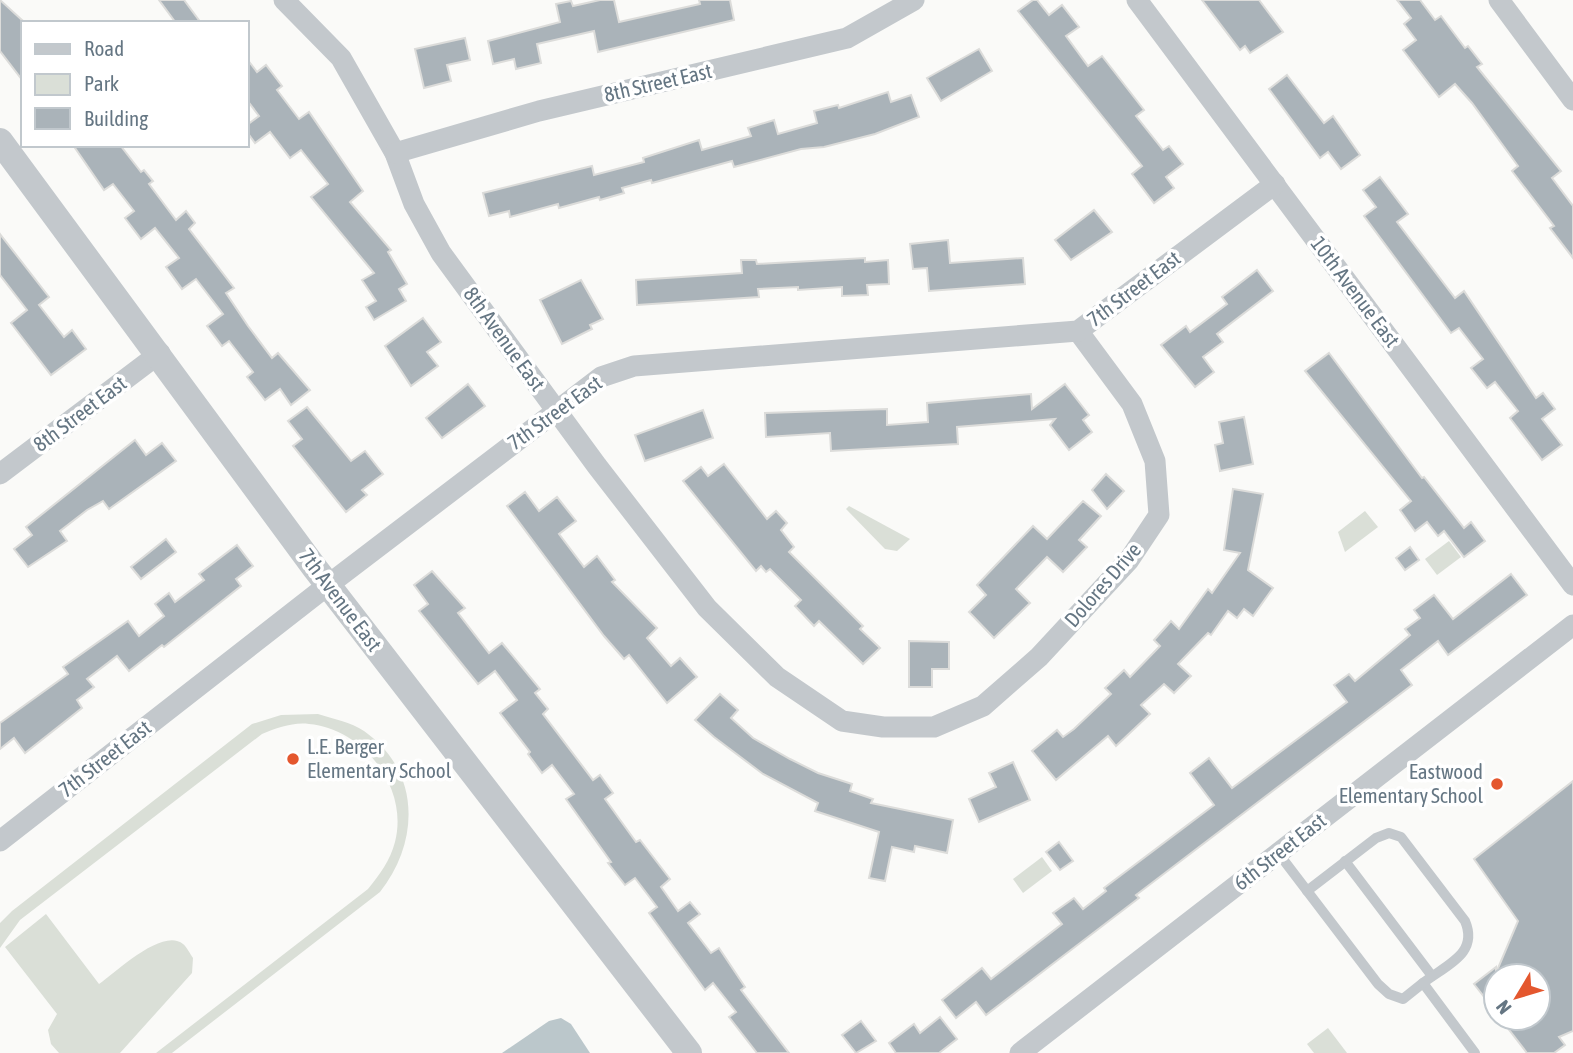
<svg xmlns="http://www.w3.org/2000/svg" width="1573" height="1053" font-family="'Asap Condensed',sans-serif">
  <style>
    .green { fill: #dadfd7 }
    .water { fill: #bbc7cb }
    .building { fill: #aab3b9; stroke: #dcdcda; stroke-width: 2 }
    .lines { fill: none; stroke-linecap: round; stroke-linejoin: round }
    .service { stroke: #c3c8cc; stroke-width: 10 }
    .minor { stroke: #c3c8cc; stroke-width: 21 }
    .tertiary { stroke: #c3c8cc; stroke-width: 26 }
    .poi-dot { fill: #e4572e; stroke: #fff; stroke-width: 2.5 }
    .labels { text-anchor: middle; stroke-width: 7; stroke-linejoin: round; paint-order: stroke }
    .street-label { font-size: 21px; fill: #657683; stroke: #fff }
    .poi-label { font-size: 21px; fill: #657683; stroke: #fff; text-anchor: start }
  </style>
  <rect width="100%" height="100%" fill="#fafaf8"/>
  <g class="green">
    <path d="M849 506 910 539 897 551 885 549 846 509Z"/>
    <path d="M1365 511 1378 527 1345 552 1338 532Z"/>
    <path d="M1449 541 1461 557 1437 575 1425 559Z"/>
    <path d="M318 714C333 719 351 722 364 731 421 771 420 841 380 892L172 1053H156L368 889C380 874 390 861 395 842 409 788 364 729 309 724 293 722 277 728 262 734L20 920 0 948V923L12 911 252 724 281 715Z"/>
    <path d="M1042 857 1052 871 1023 893 1013 879Z"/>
    <path d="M46 914 99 984C116 972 163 927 183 944 187 947 190 954 193 958L192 973 120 1053H59L51 1044 48 1030 57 1014 5 947Z"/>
    <path d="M1328 1028 1347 1053H1314L1307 1044Z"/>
  </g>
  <path class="water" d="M561 1018 571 1024 590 1053H502L549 1021Z"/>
  <g class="building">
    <path d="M0 0 23 21V81L0 51Z"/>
    <path d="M159 0H184L201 23H176Z"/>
    <path d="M600 0H614L619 22 700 4 699 0H730L734 20 598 52 594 31 537 44 541 63 516 69 514 59 493 64 488 41 560 22 556 4 571 1 573 6Z"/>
    <path d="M1033 0H1037L1049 15 1062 5 1079 27 1066 36 1088 66 1102 56 1144 110 1136 116 1163 150 1169 146 1183 164 1166 177 1174 188 1154 203 1132 174 1142 166 1018 11Z"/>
    <path d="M1202 0H1259L1283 32 1250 53 1245 46 1240 50Z"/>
    <path d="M1397 0H1420L1435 20 1441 16 1465 48 1468 46 1482 64 1477 67 1561 171 1552 178 1573 206V258L1550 228 1554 226 1512 171 1518 166 1472 103 1455 84 1439 97 1403 50 1416 40 1404 24 1411 18Z"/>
    <path d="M465 38 470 60 447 65 451 81 424 88 415 49Z"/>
    <path d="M979 49 992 71 941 101 927 78Z"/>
    <path d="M247 59 257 72 266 65 282 86 277 90 299 119 309 112 363 191 350 202 391 250 388 252 407 284 399 289 406 301 374 320 366 307 376 301 362 280 374 273 311 197 328 184 301 150 290 158 270 132 255 143 247 132V125L259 116 247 100Z"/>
    <path d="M1287 75 1324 123 1333 116 1360 155 1341 169 1328 152 1320 158 1269 89Z"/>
    <path d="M888 92 891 102 911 95 919 117 875 134 824 147 801 149 734 167 732 161 652 183 651 180 622 188 624 193 600 200 599 197 559 208 558 204 510 217 509 211 489 216 483 193 592 166 594 175 644 162 643 158 699 140 702 150 751 136 748 128 774 120 778 134 817 123 814 111 838 105 839 108Z"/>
    <path d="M73 145H120L141 172 144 170 153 181 149 184 176 220 186 211 195 223 189 229 234 288 226 293 248 326 272 358 278 353 310 390 291 405 280 389 265 400 247 377 253 372 229 341 222 346 207 326 223 314 196 279 182 289 166 267 179 258 155 228 141 239 125 218 134 211 113 184 104 190Z"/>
    <path d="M1380 177 1408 214 1397 222 1455 298 1464 291 1536 398 1543 393 1555 409 1542 419 1562 445 1542 460 1510 418 1518 411 1495 382 1487 388 1471 368 1483 359 1459 328 1451 333 1364 216 1376 207 1363 190Z"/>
    <path d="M1094 210 1112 232 1071 260 1055 240Z"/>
    <path d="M0 234 49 297 39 305 64 337 72 330 86 349 51 375 11 323 27 310 0 275Z"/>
    <path d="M948 240 950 263 1023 258 1025 284 929 291 927 268 913 269 910 244Z"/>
    <path d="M865 258V262L888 260 889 284 867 285 868 295 842 296V287L798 290V287L758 289 759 297 637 305 636 280 742 273 741 260H756L757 264Z"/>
    <path d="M1257 270 1273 291 1217 334 1223 342 1203 357 1214 372 1195 387 1161 345 1186 326 1190 332 1227 304 1222 297Z"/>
    <path d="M581 280 603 319 590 325 592 329 562 344 540 300Z"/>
    <path d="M423 318 441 342 427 352 438 366 411 386 385 346Z"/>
    <path d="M1329 353 1422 478 1424 477 1464 528 1471 522 1485 541 1464 557 1444 531 1438 536 1427 522 1415 531 1400 510 1411 501 1305 371Z"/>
    <path d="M468 384 485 406 442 438 426 418Z"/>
    <path d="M1065 384 1089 415 1083 420 1092 432 1069 450 1050 425 1055 419 957 427 958 444 831 451 830 433 766 437 765 413 887 409V425L928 422 927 403 1031 394 1032 409Z"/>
    <path d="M307 407 351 461 365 451 383 474 362 490 367 495 346 512 293 446 302 439 288 421Z"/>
    <path d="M703 410 713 438 645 461 635 435Z"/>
    <path d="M1244 417 1253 464 1220 471 1215 445 1223 443 1219 422Z"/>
    <path d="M135 440 146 455 162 443 176 461 109 509 103 501 87 510 60 531 67 541 28 567 14 549 32 535 26 527Z"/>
    <path d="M724 464 767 519 776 511 787 523 781 530 794 547 789 552 863 626 860 629 880 648 863 664 819 621 814 626 795 606 801 600 770 569 766 572 761 566 756 571 683 481 701 467 708 476Z"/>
    <path d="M1106 474 1124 491 1107 509 1092 490Z"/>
    <path d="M1233 489 1263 494 1248 570 1273 588 1253 616 1244 609 1237 618 1228 611 1211 635 1208 633 1178 664 1191 676 1174 693 1164 684 1141 705 1150 714 1116 746 1108 736 1056 780 1032 751 1057 730 1063 737 1074 729 1111 694 1105 688 1124 670 1130 677 1160 646 1154 640 1171 621 1179 629 1208 589 1212 593 1240 553 1224 550Z"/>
    <path d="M525 492 539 511 557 497 576 521 559 534 584 567 597 556 615 580 612 582 657 628 647 638 671 666 680 658 697 677 667 703 629 655 624 659 604 636 507 506Z"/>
    <path d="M1083 501 1101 516 1079 540 1087 547 1063 572 1047 557 1016 589 1030 603 994 638 969 612 986 595 977 585 1033 526 1047 539Z"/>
    <path d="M166 539 176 552 141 579 131 567Z"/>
    <path d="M237 545 253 566 236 579 241 586 164 647 162 645 129 671 117 656 87 679 94 687 77 700 82 708 25 753 14 738 0 749V723L68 674 63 667 128 621 139 636 164 616 155 604 169 593 175 602 204 580 199 574Z"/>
    <path d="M1410 547 1419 560 1405 570 1396 558Z"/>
    <path d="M432 571 465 608 458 613 489 653 502 643 540 689 535 693 548 709 543 714 593 780 600 775 613 793 605 799 636 842 640 840 670 879 661 887 678 911 690 902 700 914 688 923 711 953 719 948 745 987 741 990 789 1053H757L729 1017 736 1012 713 983 705 990 649 913 657 907 635 878 625 885 608 863 611 862 566 799 574 794 552 765 542 773 528 754 530 752 500 713 517 700 495 671 478 684 419 611 428 604 414 585Z"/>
    <path d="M1511 574 1527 595 1448 655 1438 641 1401 670 1412 685 1136 895 1139 898 986 1015 976 1002 956 1018 942 1000 982 968 991 979 1062 924 1053 913 1074 898 1083 909 1106 891 1104 888 1214 805 1190 773 1209 758 1232 788 1347 702 1334 685 1349 674 1355 681 1410 635 1405 629 1420 618 1414 610 1434 595 1453 619Z"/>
    <path d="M909 641 949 642V669H932V687H909Z"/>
    <path d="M720 694 738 710 731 718 753 738 790 759 818 773 852 784 850 791 873 799 871 803 953 820 947 853 915 846 914 852 892 847 885 881 869 878 879 832 815 811 818 803 763 774 714 737 695 720Z"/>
    <path d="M1013 762 1030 800 979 822 969 799 996 787 989 773Z"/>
    <path d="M1573 781V1031L1559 1037 1565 1045 1554 1053H1527L1500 1018H1538V976H1496V1012L1474 984 1496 967V973L1518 921 1474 859Z"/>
    <path d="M1059 842 1073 861 1060 870 1046 852Z"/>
    <path d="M940 1017 957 1039 939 1053H896L889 1043 914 1024 920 1033Z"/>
    <path d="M861 1021 876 1041 856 1053 842 1035Z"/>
  </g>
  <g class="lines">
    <g class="service">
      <path d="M1279 854 1378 984 1389 994 1403 999 1423 983 1475 1053"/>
      <path d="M1345 861 1432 976"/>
      <path d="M1307 891 1376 838 1389 833 1401 837 1465 921C1479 954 1446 965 1423 983"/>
    </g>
    <g class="minor">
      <path d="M284 0 341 58 395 153 414 204 441 253 597 466 707 608 777 677 842 721 883 727H934L983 706 1039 657 1129 560 1159 515 1155 461 1132 404 1078 331"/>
      <path d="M1137 0 1573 585"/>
      <path d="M1499 0 1573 100"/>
      <path d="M395 153 539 111 847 38 914 0"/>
      <path d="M0 474 160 353"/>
      <path d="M0 841 328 585 601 377 634 366 1078 331 1275 184"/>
      <path d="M1020 1053 1573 625"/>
    </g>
    <path class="tertiary" d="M0 141 314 567 689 1053"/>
  </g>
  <g class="poi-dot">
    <circle cx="293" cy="759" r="7"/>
    <circle cx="1497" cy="784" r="7"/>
  </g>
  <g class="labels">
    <g class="street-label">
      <text transform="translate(658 83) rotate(-13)" y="7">8th Street East</text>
      <text transform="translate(1134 289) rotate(-37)" y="7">7th Street East</text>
      <text transform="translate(1355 292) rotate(53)" y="7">10th Avenue East</text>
      <text transform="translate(504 339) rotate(54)" y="7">8th Avenue East</text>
      <text transform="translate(555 413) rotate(-36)" y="7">7th Street East</text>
      <text transform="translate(80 414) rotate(-37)" y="7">8th Street East</text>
      <text transform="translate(1103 585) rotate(-49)" y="7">Dolores Drive</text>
      <text transform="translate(340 600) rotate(53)" y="7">7th Avenue East</text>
      <text transform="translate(105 759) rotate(-38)" y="7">7th Street East</text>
      <text transform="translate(1280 852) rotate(-38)" y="7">6th Street East</text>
    </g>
    <g class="poi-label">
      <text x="307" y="754">L.E. Berger<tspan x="307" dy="24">Elementary School</tspan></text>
      <text x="1483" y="779" text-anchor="end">Eastwood<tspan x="1483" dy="24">Elementary School</tspan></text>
    </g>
  </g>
  <rect x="21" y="21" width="228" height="126" fill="#ffffff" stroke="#c1c8cd" stroke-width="2"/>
  <rect x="35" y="44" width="35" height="10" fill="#c3c8cc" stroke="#c1c8cd" stroke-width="2"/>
  <text x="84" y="56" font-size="21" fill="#657683">Road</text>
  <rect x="35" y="74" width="35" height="21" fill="#dadfd7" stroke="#c1c8cd" stroke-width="2"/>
  <text x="84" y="91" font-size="21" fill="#657683">Park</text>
  <rect x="35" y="108" width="35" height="21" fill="#aab3b9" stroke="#c1c8cd" stroke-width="2"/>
  <text x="84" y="126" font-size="21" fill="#657683">Building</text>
  <g transform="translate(1517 997) rotate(232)"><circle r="33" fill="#ffffff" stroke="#c1c8cd" stroke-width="2"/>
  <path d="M0-5L12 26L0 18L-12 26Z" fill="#e4572e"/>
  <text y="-10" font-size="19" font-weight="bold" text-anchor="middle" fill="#657683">N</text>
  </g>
</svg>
